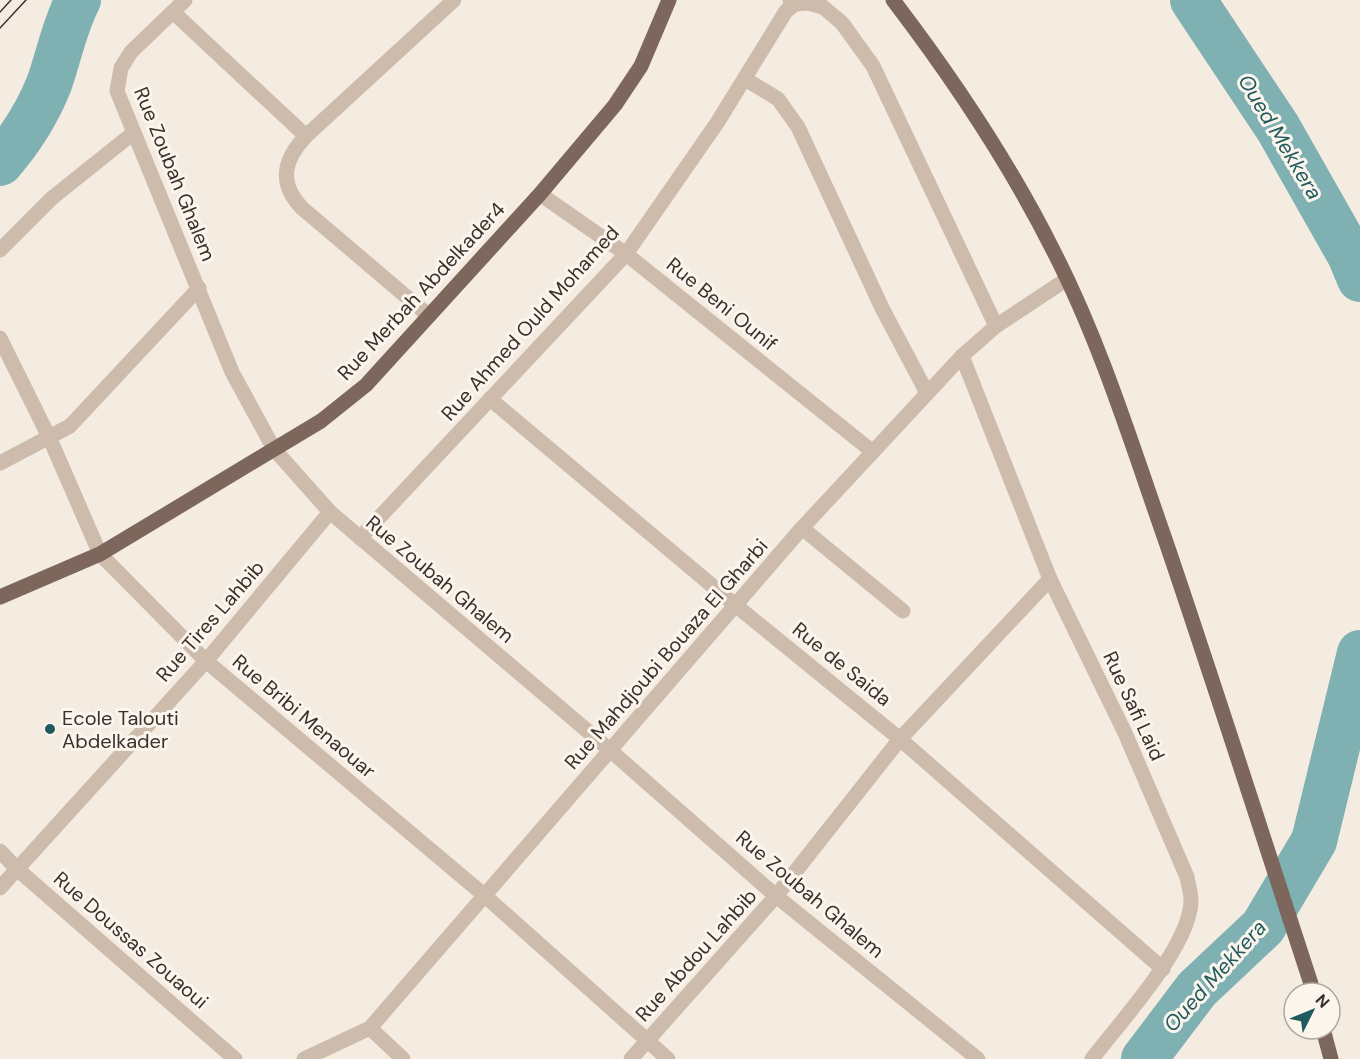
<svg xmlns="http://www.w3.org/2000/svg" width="1360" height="1059" font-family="'DM Sans',sans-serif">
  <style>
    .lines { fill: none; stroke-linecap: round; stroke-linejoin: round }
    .river { stroke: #7fb0b2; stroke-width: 46 }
    .minor { stroke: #cdbbac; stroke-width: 15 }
    .major { stroke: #7d675c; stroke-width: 15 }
    .tram { stroke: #3b302b; stroke-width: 1.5 }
    .poi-dot { fill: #1f5a5e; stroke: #fbf5ee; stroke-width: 2 }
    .labels { text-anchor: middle; stroke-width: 6; stroke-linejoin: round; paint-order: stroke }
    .street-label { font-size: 20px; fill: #3b302b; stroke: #fbf5ee }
    .poi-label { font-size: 20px; fill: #3b302b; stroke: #fbf5ee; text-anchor: start }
    .water-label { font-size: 21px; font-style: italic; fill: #1f5a5e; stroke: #fbf5ee }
  </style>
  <rect width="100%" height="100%" fill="#f4ebe1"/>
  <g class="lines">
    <g class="river">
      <path d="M1193 0 1278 128 1350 255 1360 279"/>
      <path d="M0 163C21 139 37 114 49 84 59 56 64 27 78 0"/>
      <path d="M1144 1059 1197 989 1263 927 1314 841 1360 653"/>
    </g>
    <g class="minor">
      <path d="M185 0 131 52 121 68 117 91 232 372 274 449 330 512 611 751 776 896 978 1059"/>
      <path d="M790 0 795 4 808 3 823 7 842 23 873 66 996 326"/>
      <path d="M173 12 306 136"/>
      <path d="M745 79 778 99 798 127 882 308 927 393"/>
      <path d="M540 194 626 254 873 452"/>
      <path d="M0 250 52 198 132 134"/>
      <path d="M428 315 302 208C278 183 284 159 306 136L454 0"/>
      <path d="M0 338 50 439 100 554 206 661 484 895 668 1059"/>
      <path d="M962 356 1050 579 1125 733 1187 877C1188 884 1191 892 1191 900 1191 946 1120 1022 1092 1059"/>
      <path d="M490 399 734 604 900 739 1163 969"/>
      <path d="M0 463 70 426 199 288"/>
      <path d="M802 528 903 611"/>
      <path d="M360 538 626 254 717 123 786 11 795 4"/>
      <path d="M0 851 16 868 235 1059"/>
      <path d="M0 888 206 661 330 512"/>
      <path d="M370 1028 403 1059"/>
      <path d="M304 1059 370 1028 802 528 962 356 996 326 1067 279"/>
      <path d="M631 1059 776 896 900 739 1050 579"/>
    </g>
    <g class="major">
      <path d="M893 0C954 80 1009 162 1054 252 1101 344 1132 445 1166 542 1217 692 1265 843 1314 993"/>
      <path d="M0 597 100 554 321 421 366 385 540 194 615 105 641 66 669 0"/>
      <path d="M1323 1029 1331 1059"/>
    </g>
    <g class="tram">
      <path d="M0 12 11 0"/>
      <path d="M0 28 26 0"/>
    </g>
  </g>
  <circle class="poi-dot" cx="50" cy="729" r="6"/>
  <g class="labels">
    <g class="street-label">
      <text transform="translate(175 174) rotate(68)" y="7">Rue Zoubah Ghalem</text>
      <text transform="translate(421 291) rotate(-47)" y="7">Rue Merbah Abdelkader4</text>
      <text transform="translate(722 304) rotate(39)" y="7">Rue Beni Ounif</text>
      <text transform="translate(530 323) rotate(-48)" y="7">Rue Ahmed Ould Mohamed</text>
      <text transform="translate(440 579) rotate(40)" y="7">Rue Zoubah Ghalem</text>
      <text transform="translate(210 621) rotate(-49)" y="7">Rue Tires Lahbib</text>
      <text transform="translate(666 654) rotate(-49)" y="7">Rue Mahdjoubi Bouaza El Gharbi</text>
      <text transform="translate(842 664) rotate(39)" y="7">Rue de Saida</text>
      <text transform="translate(1134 706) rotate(65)" y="7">Rue Safi Laid</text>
      <text transform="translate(304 716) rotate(40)" y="7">Rue Bribi Menaouar</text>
      <text transform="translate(810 894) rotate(40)" y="7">Rue Zoubah Ghalem</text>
      <text transform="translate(131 940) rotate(41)" y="7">Rue Doussas Zouaoui</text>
      <text transform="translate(696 955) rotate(-48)" y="7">Rue Abdou Lahbib</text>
    </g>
    <g class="poi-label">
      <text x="62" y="725">Ecole Talouti<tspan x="62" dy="23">Abdelkader</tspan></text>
    </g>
    <g class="water-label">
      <text transform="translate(1280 137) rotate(59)" y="7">Oued Mekkera</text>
      <text transform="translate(1215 976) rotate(-48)" y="7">Oued Mekkera</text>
    </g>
  </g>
  <g transform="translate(1312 1011) rotate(47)"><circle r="28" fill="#fbf5ee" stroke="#aea6a0" stroke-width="1.5"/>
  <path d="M0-4.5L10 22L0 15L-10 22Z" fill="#1f5a5e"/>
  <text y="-9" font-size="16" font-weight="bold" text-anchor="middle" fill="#3b302b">N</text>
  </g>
</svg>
